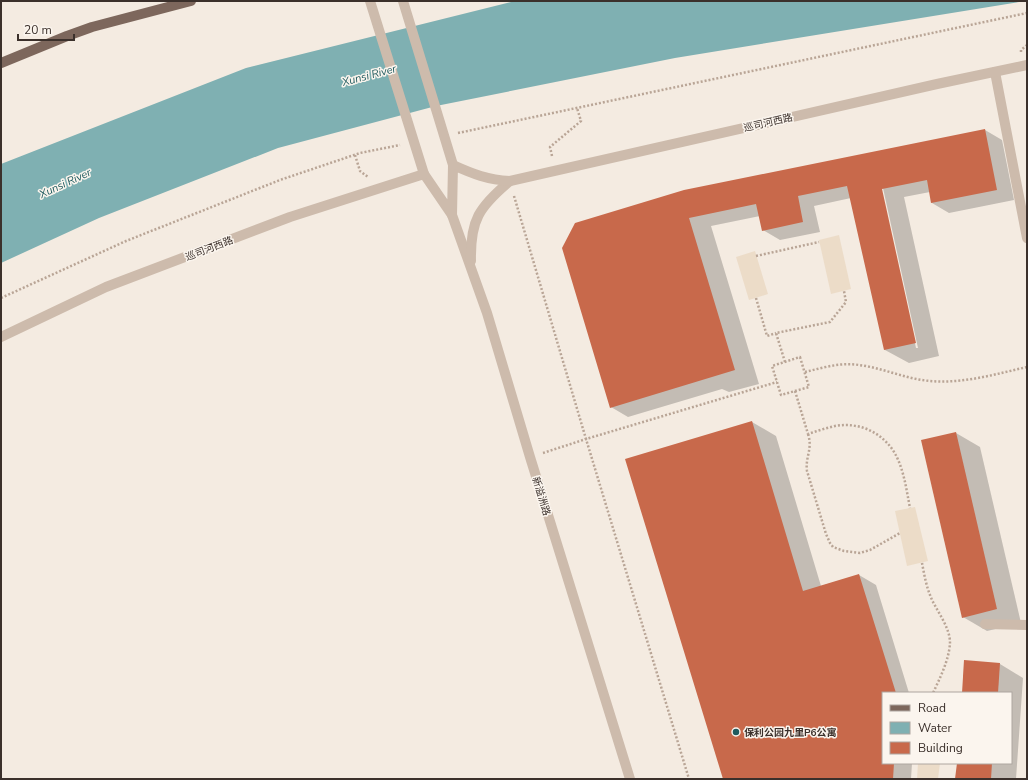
<svg xmlns="http://www.w3.org/2000/svg" width="1028" height="780" font-family="'Nunito Sans','Noto Sans SC',sans-serif">
  <style>
    .plaza { fill: #ecdcc8 }
    .water { fill: #7fb0b2 }
    .shadow { fill: #0003; fill-rule: evenodd }
    .building { fill: #c8694b }
    .lines { fill: none; stroke-linecap: round; stroke-linejoin: round }
    .path { stroke: #b9a596; stroke-width: 2.5; stroke-dasharray: 2 2; stroke-linecap: butt }
    .minor { stroke: #cdbbac; stroke-width: 10 }
    .major { stroke: #7d675c; stroke-width: 10 }
    .minor-bridge { stroke: #cdbbac; stroke-width: 10 }
    .poi-dot { fill: #1f5a5e; stroke: #fbf5ee; stroke-width: 1.5 }
    .labels { text-anchor: middle; stroke-width: 3; stroke-linejoin: round; paint-order: stroke }
    .street-label { font-size: 10px; fill: #3b302b; stroke: #fbf5ee }
    .poi-label { font-size: 10px; font-weight: bold; fill: #3b302b; stroke: #fbf5ee; text-anchor: start }
    .water-label { font-size: 11px; font-style: italic; fill: #1f5a5e; stroke: #fbf5ee }
  </style>
  <rect width="100%" height="100%" fill="#f4ebe1"/>
  <g class="plaza">
    <path d="M839 235 851 289 831 294 819 240Z"/>
    <path d="M755 251 768 294 749 300 736 257Z"/>
    <path d="M915 507 928 561 907 566 895 511Z"/>
    <path d="M918 763H940L938 779H917Z"/>
  </g>
  <path class="water" d="M515 1H1025L675 58 436 106 278 148 99 218 1 263V164L246 68Z"/>
  <g class="shadow">
    <path d="M985 130 1002 140 1014 200 949 213 932 203 930 192 904 197 939 356 909 363 885 350 851 198 814 206 820 232 780 240 763 230 760 216 711 226 759 384 729 392 722 389 628 417 611 407 563 248ZM881 188H883L918 348H916Z"/>
    <path d="M752 422 776 436 821 586 859 575 876 585 909 693H883V763H912L911 779H724L627 460Z"/>
    <path d="M956 433 980 447 1021 623 987 631 963 617Z"/>
    <path d="M1000 664 1023 678 1016 779H956L958 763H1011V693H963Z"/>
  </g>
  <g class="building">
    <path d="M985 129 997 190 931 203 927 180 882 189 916 343 884 350 847 186 798 196 803 222 762 231 756 204 689 218 735 370 610 408 562 248 575 223 684 190Z"/>
    <path d="M752 421 803 591 859 574 896 693H883V763H894L893 779H723L625 459Z"/>
    <path d="M956 432 997 609 962 618 921 440Z"/>
    <path d="M964 660 1000 663 998 693H962Z"/>
    <path d="M957 763H992L991 779H955Z"/>
  </g>
  <g class="lines">
    <g class="path">
      <path d="M1021 52V50L1027 45"/>
      <path d="M458 133 1027 13"/>
      <path d="M355 155 360 171 368 177"/>
      <path d="M552 156 550 147 581 121 577 108"/>
      <path d="M514 196 586 439 777 382"/>
      <path d="M756 256 819 242"/>
      <path d="M1 298 126 241 280 180 360 153 400 145"/>
      <path d="M756 298 767 336 776 333"/>
      <path d="M800 357 809 387 781 395 772 366Z"/>
      <path d="M785 362 776 333 830 322 846 302 844 291"/>
      <path d="M805 372C822 368 840 362 859 365 883 368 906 379 930 381 963 384 996 374 1027 367"/>
      <path d="M795 391 808 434C817 431 826 428 835 426 863 421 889 436 899 462 905 477 907 493 910 508"/>
      <path d="M808 434C813 449 805 457 807 471L826 534 830 543 833 547 844 551 860 553 870 550 900 533"/>
      <path d="M543 453 586 439 689 779"/>
      <path d="M922 563C924 573 926 585 930 595 936 611 950 626 950 643 949 660 940 678 933 693"/>
    </g>
    <g class="minor">
      <path d="M995 72 1027 238"/>
      <path d="M452 215 487 313 530 457 630 779"/>
      <path d="M471 261C470 220 479 207 510 181"/>
      <path d="M1 337 106 287 290 217 424 174 452 215 453 165C473 174 488 180 510 181L937 84 1027 65"/>
      <path d="M985 624 1027 625"/>
    </g>
    <path class="major" d="M1 63 67 36 92 27 191 1"/>
    <g class="minor-bridge">
      <path d="M370 1 424 174"/>
      <path d="M403 1 453 165"/>
    </g>
  </g>
  <circle class="poi-dot" cx="736" cy="732" r="4"/>
  <g class="labels">
    <g class="street-label">
      <text transform="translate(768 122) rotate(-13)" y="4">巡司河西路</text>
      <text transform="translate(209 248) rotate(-21)" y="4">巡司河西路</text>
      <text transform="translate(542 496) rotate(73)" y="4">新溢洲路</text>
    </g>
    <g class="poi-label">
      <text x="744" y="736">保利公园九里P6公寓</text>
    </g>
    <g class="water-label">
      <text transform="translate(369 75) rotate(-15)" y="4">Xunsi River</text>
      <text transform="translate(65 183) rotate(-25)" y="4">Xunsi River</text>
    </g>
  </g>
  <rect width="1028" height="780" fill="none" stroke="#3b302b" stroke-width="4"/>
  <rect x="882" y="692" width="130" height="72" fill="#fbf5ee" stroke="#aea6a0"/>
  <rect x="890" y="705" width="20" height="6" fill="#7d675c" stroke="#aea6a0"/>
  <text x="918" y="712" font-size="12" fill="#3b302b">Road</text>
  <rect x="890" y="722" width="20" height="12" fill="#7fb0b2" stroke="#aea6a0"/>
  <text x="918" y="732" font-size="12" fill="#3b302b">Water</text>
  <rect x="890" y="742" width="20" height="12" fill="#c8694b" stroke="#aea6a0"/>
  <text x="918" y="752" font-size="12" fill="#3b302b">Building</text>
  <path d="M18 34v6h56v-6" fill="none" stroke="#3b302b" stroke-width="2"/>
  <text x="24" y="34" font-size="12" fill="#3b302b" stroke="#fbf5ee" stroke-width="3" paint-order="stroke">20 m</text>
</svg>
